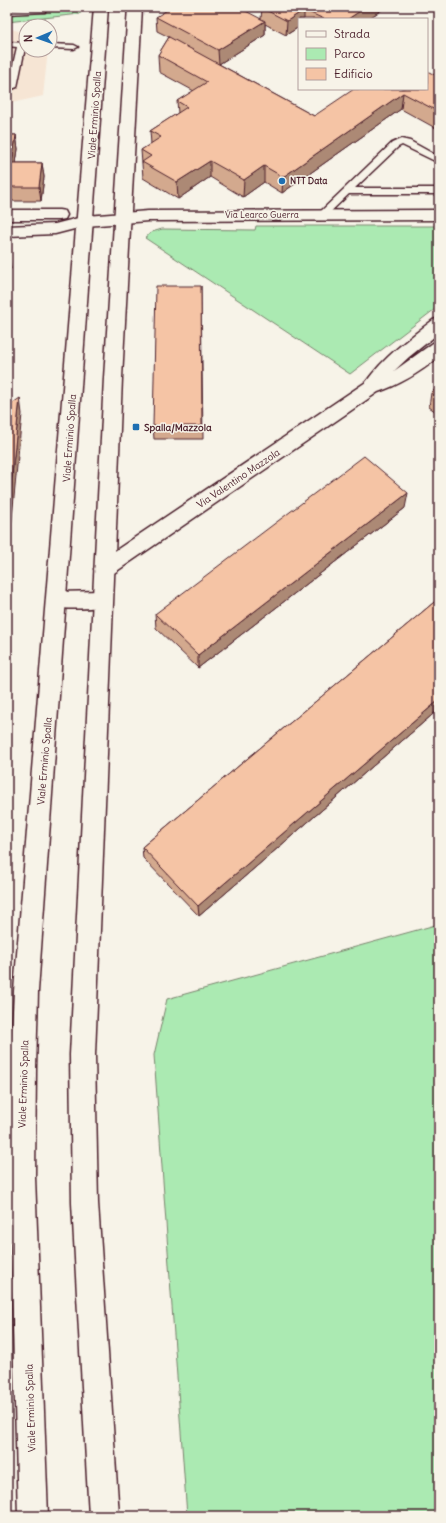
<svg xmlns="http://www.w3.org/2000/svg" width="446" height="1523" font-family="Delius,sans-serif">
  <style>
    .built { fill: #f6e5d4 }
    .green { fill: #abeab2; stroke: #7a846e }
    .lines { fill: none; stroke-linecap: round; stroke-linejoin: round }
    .lane-casing { stroke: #4a1f2b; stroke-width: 3 }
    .street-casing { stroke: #4a1f2b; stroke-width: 3 }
    .secondary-casing { stroke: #4a1f2b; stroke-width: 3 }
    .lane { fill: #f7f3e8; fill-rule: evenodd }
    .street { fill: #f7f3e8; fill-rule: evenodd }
    .secondary { fill: #f7f3e8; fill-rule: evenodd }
    .wall { fill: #d3a98e; stroke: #4a1f2b }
    .shaded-wall { fill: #ac8974; stroke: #4a1f2b }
    .building { fill: #f5c4a5; stroke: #4a1f2b }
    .poi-dot { fill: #1f6fb2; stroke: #f7f3e8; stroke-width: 1.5 }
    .labels { text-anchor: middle; stroke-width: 3; stroke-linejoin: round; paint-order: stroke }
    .far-poi-label { font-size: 9px; font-weight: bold; fill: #4a1f2b; stroke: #f7f3e8; text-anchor: start }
    .far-street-label { font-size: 9px; fill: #4a1f2b; stroke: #f7f3e8 }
    .street-label { font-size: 10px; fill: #4a1f2b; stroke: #f7f3e8 }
    .poi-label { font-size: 10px; font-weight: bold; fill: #4a1f2b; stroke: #f7f3e8; text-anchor: start }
  </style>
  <rect width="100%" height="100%" fill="#f7f3e8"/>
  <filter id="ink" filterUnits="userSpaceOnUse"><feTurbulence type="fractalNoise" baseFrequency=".025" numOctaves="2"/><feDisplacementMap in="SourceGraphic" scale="8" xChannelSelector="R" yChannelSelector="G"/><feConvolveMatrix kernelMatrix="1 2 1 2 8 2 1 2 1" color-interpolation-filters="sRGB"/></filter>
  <g filter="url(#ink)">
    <path class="built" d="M7 28 26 33V50H48L43 96 7 104Z"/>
    <g class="green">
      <path d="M7 7H81L80 14 7 22Z"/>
      <path d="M256 226H439V306L350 374 145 238 152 232 162 229 255 230Z"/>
      <path d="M439 924V1516H187L154 1055 167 999Z"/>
    </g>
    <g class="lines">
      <g class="lane-casing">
        <g id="lane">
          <path d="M42 8H45V12L7 14V10Z"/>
          <path d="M7 42 26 43 17 87 7 91 17 47 7 46Z"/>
          <path d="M50 44 74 45 78 47 74 49 50 48Z"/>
          <path d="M401 139 410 141 439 157V163L402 145 398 147 355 188H439V194H349L325 217H319L318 215 319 213 392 143Z"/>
        </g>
      </g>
      <g class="street-casing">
        <g id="street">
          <path d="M7 210H59L65 211 67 215 65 219 59 220H7Z"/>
          <path d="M439 210V220L148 221 86 226 55 234 7 236V226L55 224 86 216 148 211Z"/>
          <path d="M439 318V333L409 357 394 371 433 343 439 341V357C420 372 402 384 378 392L111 575 104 577 97 575 94 569 97 563 366 382C384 357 408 339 433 320Z"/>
          <path d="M102 591 109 593 112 599 109 605C95 609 64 610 50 606L47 600 50 594 57 592Z"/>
        </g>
      </g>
      <g class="secondary-casing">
        <g id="secondary">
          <path d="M94 7H108L38 991 36 1069 35 1177 48 1516H18L9 1177 10 1069 14 991Z"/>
          <path d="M128 7H142L122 378 95 1055 98 1203 119 1516H89L72 1203 70 1055 104 378Z"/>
        </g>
      </g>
      <use href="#lane" class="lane"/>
      <use href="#street" class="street"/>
      <use href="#secondary" class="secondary"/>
    </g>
    <g class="wall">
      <path d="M386 7 368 19H299V27L286 35 265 24V35L219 64 314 116 439 77V130L401 109 282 193 264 182 243 197 210 177 178 199 143 178 141 150 151 144 150 131 178 113 177 101 194 91 159 72 158 55 169 37 157 31 156 17 261 19 262 8Z"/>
      <path d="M7 135H16L18 149 16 163H42L44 177 41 201H7Z"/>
      <path d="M201 286 203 439H154L153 426Z"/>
      <path d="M439 386V414L429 407 431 393Z"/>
      <path d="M405 508 198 668 156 628 155 614Z"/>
      <path d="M439 598V709L199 916 143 858 142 847Z"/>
    </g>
    <g class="shaded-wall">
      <path d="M366 7H386L368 19H348Z"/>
      <path d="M304 10V19H299V27L286 35 287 21Z"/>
      <path d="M265 21V35L219 64 218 50Z"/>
      <path d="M403 93 401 109 282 193 283 177Z"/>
      <path d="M16 135 18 149 14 177 12 163Z"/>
      <path d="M210 161V177L178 199 177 182Z"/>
      <path d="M42 163 44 177 41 201 39 187Z"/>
      <path d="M264 166V182L243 197 244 180Z"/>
      <path d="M8 253 11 269 7 271V254Z"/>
      <path d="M20 398 22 414 7 570V522Z"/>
      <path d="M408 493 405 508 198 668V655Z"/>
      <path d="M439 700V709L199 916 198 906Z"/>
    </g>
    <g class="building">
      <path d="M172 7H238L265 21 218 50 156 17Z"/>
      <path d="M264 7H366L348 19H324L304 10 287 21 262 8Z"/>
      <path d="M169 37 314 116 354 89H427V71L439 77V112L403 93 283 177 264 166 244 180 210 161 177 182 142 162 151 156 141 150 161 137 150 131 187 107 177 101 207 82 158 55Z"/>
      <path d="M7 135H16L12 163H42L39 187H7Z"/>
      <path d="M156 286H201L202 426H153Z"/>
      <path d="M439 386V399L431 393Z"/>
      <path d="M20 398 7 522V407Z"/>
      <path d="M364 456 408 493 198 655 155 614Z"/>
      <path d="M439 598V700L198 906 142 847Z"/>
    </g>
  </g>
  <g class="poi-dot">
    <circle cx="282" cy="181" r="4"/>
    <rect x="132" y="423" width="8" height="8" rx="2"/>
  </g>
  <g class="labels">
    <g class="far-poi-label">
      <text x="290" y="184">NTT Data</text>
    </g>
    <g class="far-street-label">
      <text x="262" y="218">Via Learco Guerra</text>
    </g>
    <g class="street-label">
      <text transform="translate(94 115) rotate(-86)" y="4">Viale Erminio Spalla</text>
      <text transform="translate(69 438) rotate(-86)" y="4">Viale Erminio Spalla</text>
      <text transform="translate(238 478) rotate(-34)" y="4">Via Valentino Mazzola</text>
      <text transform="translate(44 761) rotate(-85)" y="4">Viale Erminio Spalla</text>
      <text transform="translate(23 1084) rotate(-88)" y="4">Viale Erminio Spalla</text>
      <text transform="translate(30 1408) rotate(-92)" y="4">Viale Erminio Spalla</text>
    </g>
    <g class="poi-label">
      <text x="144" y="431">Spalla/Mazzola</text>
    </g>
  </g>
  <rect width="446" height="1523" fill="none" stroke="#f7f3e8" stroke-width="24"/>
  <rect x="12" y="12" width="422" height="1499" fill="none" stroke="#4a1f2b" stroke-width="1.5" filter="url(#ink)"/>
  <rect x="298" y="18" width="130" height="72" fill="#f7f3e8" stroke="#b29e9c"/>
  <rect x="306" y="31" width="20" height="6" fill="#f7f3e8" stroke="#b29e9c"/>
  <text x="334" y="38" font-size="12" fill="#4a1f2b">Strada</text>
  <rect x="306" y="48" width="20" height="12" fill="#abeab2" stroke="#b29e9c"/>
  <text x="334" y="58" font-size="12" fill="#4a1f2b">Parco</text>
  <rect x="306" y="68" width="20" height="12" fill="#f5c4a5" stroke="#b29e9c"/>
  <text x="334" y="78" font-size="12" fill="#4a1f2b">Edificio</text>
  <g transform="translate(38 38) rotate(268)"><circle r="19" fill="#f7f3e8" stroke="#b29e9c"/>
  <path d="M0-3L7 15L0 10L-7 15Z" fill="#1f6fb2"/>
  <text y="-6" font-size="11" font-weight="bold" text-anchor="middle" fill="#4a1f2b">N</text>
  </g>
</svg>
